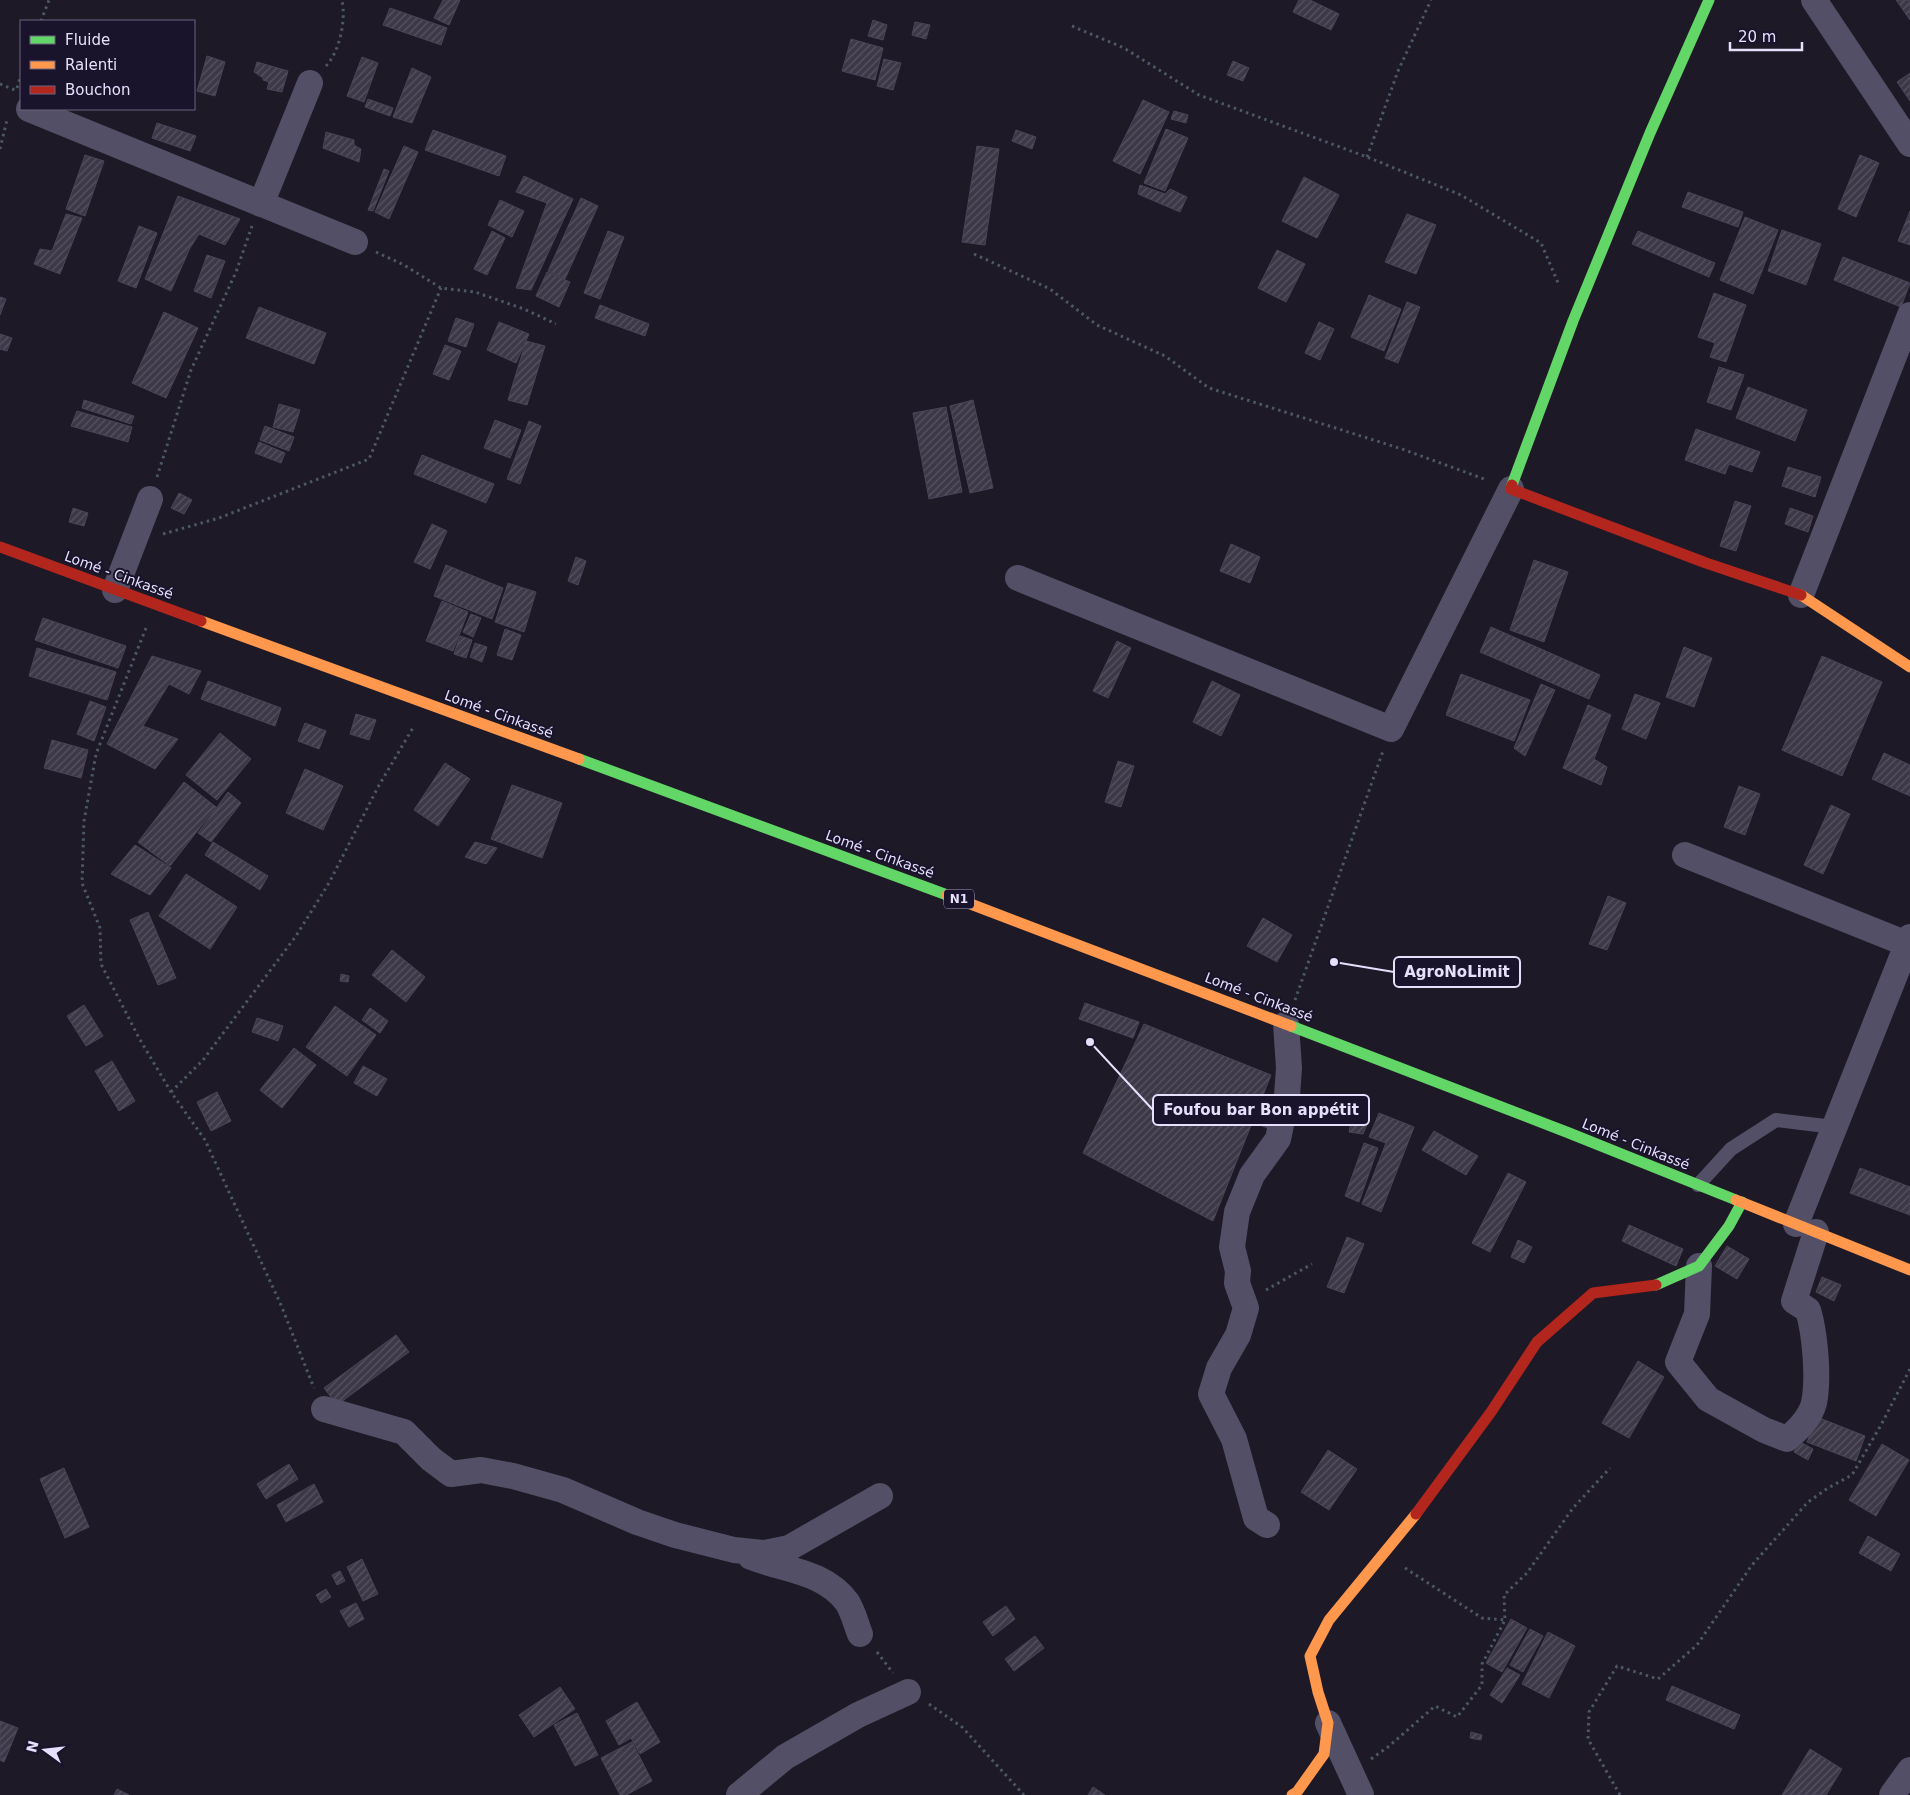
<svg xmlns="http://www.w3.org/2000/svg" width="1910" height="1795" font-family="'DejaVu Sans',sans-serif">
  <style>
    .building { fill: url(#building-hatch); stroke: #4a4458 }
    .lines { fill: none; stroke-linecap: round; stroke-linejoin: round }
    .path { stroke: #4d5767; stroke-width: 3; stroke-dasharray: 2.5 4; stroke-linecap: butt }
    .lane { stroke: #524f66; stroke-width: 14 }
    .street { stroke: #524f66; stroke-width: 26 }
    .fast { stroke: #63d668; stroke-width: 11 }
    .slow { stroke: #ff974d; stroke-width: 11 }
    .jam { stroke: #b3261e; stroke-width: 11 }
    .labels { text-anchor: middle; stroke-width: 4; stroke-linejoin: round; paint-order: stroke }
    .shield { fill: #1a132c; stroke: #a9a2be; stroke-width: 1 }
    .shield-label { font-size: 12px; font-weight: bold; fill: #e6e0fd }
    .street-label { font-size: 14px; fill: #e6e0fd; stroke: #1a132c }
    .leader { fill: none; stroke: #e6e0fd; stroke-width: 2 }
    .callout-dot { fill: #e6e0fd; stroke: #1a132c; stroke-width: 2 }
    .callout { fill: #1a132c; stroke: #e6e0fd; stroke-width: 2 }
    .callout-label { font-size: 15px; text-anchor: middle; font-weight: bold; fill: #e6e0fd }
  </style>
  <defs>
    <pattern id="building-hatch" width="6" height="6" patternUnits="userSpaceOnUse" patternTransform="scale(1.25)"><rect width="6" height="6" fill="#3c3847"/><path d="M-1 1l2-2M0 6l6-6M5 7l2-2" fill="none" stroke="#585462"/></pattern>
  </defs>
  <rect width="100%" height="100%" fill="#1d1926"/>
  <g class="building">
    <path d="M443 0H460L449 25 434 18Z"/>
    <path d="M1299 0H1310L1339 14 1331 30 1293 12Z"/>
    <path d="M1896 0H1910V20Z"/>
    <path d="M390 8 447 28 441 45 383 25Z"/>
    <path d="M873 20 887 25 883 40 868 36Z"/>
    <path d="M915 22 930 25 926 39 912 35Z"/>
    <path d="M851 39 883 48 875 80 842 71Z"/>
    <path d="M207 56 225 62 215 96 197 91Z"/>
    <path d="M362 57 378 63 364 102 347 96Z"/>
    <path d="M884 59 901 63 893 90 877 86Z"/>
    <path d="M1233 61 1249 68 1243 81 1227 75Z"/>
    <path d="M257 62 288 71 282 92 267 89 269 82 263 80V78L254 72Z"/>
    <path d="M412 68 431 77 412 123 393 117Z"/>
    <path d="M1910 73V101L1897 82Z"/>
    <path d="M368 99 393 108 390 116 365 107Z"/>
    <path d="M1143 100 1169 112 1140 174 1113 161Z"/>
    <path d="M1174 111 1188 115 1186 123 1171 119Z"/>
    <path d="M157 123 196 136 190 151 152 138Z"/>
    <path d="M1166 129 1188 138 1165 191 1144 183Z"/>
    <path d="M433 130 506 156 499 176 425 150Z"/>
    <path d="M1016 130 1036 137 1032 149 1012 141Z"/>
    <path d="M326 132 354 140V145L361 149 359 162 323 148Z"/>
    <path d="M404 146 418 152 389 219 375 212Z"/>
    <path d="M977 146 999 149 985 245 962 242Z"/>
    <path d="M85 155 104 161 85 216 66 209Z"/>
    <path d="M1860 155 1879 163 1856 217 1838 209Z"/>
    <path d="M384 169 389 171 373 211 368 210Z"/>
    <path d="M524 176 573 199 531 290 516 288 547 203 516 192Z"/>
    <path d="M1304 177 1339 195 1317 238 1282 221Z"/>
    <path d="M1140 185 1165 194 1170 189 1187 197 1180 212 1138 194Z"/>
    <path d="M1688 192 1743 212 1738 227 1682 207Z"/>
    <path d="M178 196 240 219 225 245 199 234 190 248 171 291 145 279Z"/>
    <path d="M581 198 598 206 565 279 548 271Z"/>
    <path d="M500 200 524 211 512 237 488 225Z"/>
    <path d="M1910 211V245L1898 241Z"/>
    <path d="M66 214 82 218 60 274 34 264 40 249 52 251Z"/>
    <path d="M1407 214 1436 225 1416 274 1385 262Z"/>
    <path d="M1745 217 1778 230 1753 294 1720 280Z"/>
    <path d="M139 226 157 233 136 288 118 281Z"/>
    <path d="M1782 230 1821 244 1806 285 1768 271Z"/>
    <path d="M492 231 505 238 487 275 474 269Z"/>
    <path d="M608 231 624 237 600 299 584 293Z"/>
    <path d="M1638 231 1715 263 1709 277 1632 244Z"/>
    <path d="M1277 250 1305 264 1286 302 1258 288Z"/>
    <path d="M207 255 225 261 211 298 194 291Z"/>
    <path d="M1843 257 1910 283 1901 307 1834 280Z"/>
    <path d="M547 272 570 282 559 307 536 296Z"/>
    <path d="M1714 293 1746 305 1726 362 1710 357 1715 343 1698 337Z"/>
    <path d="M1369 295 1401 309 1384 351 1351 337Z"/>
    <path d="M0 297 6 299 0 315Z"/>
    <path d="M1407 302 1420 307 1398 363 1385 358Z"/>
    <path d="M600 305 649 324 645 336 595 318Z"/>
    <path d="M259 307 326 333 314 364 246 338Z"/>
    <path d="M164 312 198 328 166 398 132 383Z"/>
    <path d="M456 318 474 324 466 347 448 341Z"/>
    <path d="M499 322 529 334 516 363 487 350Z"/>
    <path d="M1319 322 1334 329 1320 360 1305 353Z"/>
    <path d="M0 334 12 338 7 351 0 349Z"/>
    <path d="M526 341 545 346 527 405 508 400Z"/>
    <path d="M445 345 461 351 449 380 433 374Z"/>
    <path d="M1719 367 1744 375 1731 410 1707 402Z"/>
    <path d="M1748 387 1807 410 1795 441 1736 418Z"/>
    <path d="M84 400 134 416 131 424 82 408Z"/>
    <path d="M973 400 993 488 970 493 950 406Z"/>
    <path d="M279 404 300 410 293 432 273 427Z"/>
    <path d="M946 407 962 492 929 499 913 413Z"/>
    <path d="M77 411 132 427 128 442 71 426Z"/>
    <path d="M495 420 521 430 510 458 484 448Z"/>
    <path d="M529 421 541 426 520 484 507 479Z"/>
    <path d="M265 426 294 437 289 451 260 440Z"/>
    <path d="M1696 429 1760 452 1752 472 1729 464 1725 474 1685 460Z"/>
    <path d="M259 442 285 453 281 463 255 453Z"/>
    <path d="M422 455 494 484 486 503 414 474Z"/>
    <path d="M1788 467 1821 477 1815 497 1782 486Z"/>
    <path d="M179 493 192 500 184 514 171 508Z"/>
    <path d="M1735 501 1751 506 1736 551 1720 546Z"/>
    <path d="M73 508 88 513 84 526 69 522Z"/>
    <path d="M1790 508 1813 516 1808 532 1785 524Z"/>
    <path d="M432 524 447 531 430 569 414 562Z"/>
    <path d="M1231 544 1260 557 1250 583 1220 571Z"/>
    <path d="M576 557 586 561 578 585 568 581Z"/>
    <path d="M1534 560 1568 572 1544 642 1510 630Z"/>
    <path d="M446 565 503 588 492 619 434 596Z"/>
    <path d="M508 583 536 592 524 632 495 622Z"/>
    <path d="M442 601 468 612 453 651 426 641Z"/>
    <path d="M471 614 481 618 473 637 463 632Z"/>
    <path d="M43 618 126 646 118 668 35 640Z"/>
    <path d="M1491 627 1600 675 1589 699 1480 652Z"/>
    <path d="M505 629 521 635 512 660 497 655Z"/>
    <path d="M460 636 472 640 466 658 454 654Z"/>
    <path d="M1117 641 1131 648 1108 698 1093 691Z"/>
    <path d="M475 643 487 647 482 662 470 657Z"/>
    <path d="M1684 647 1712 658 1694 707 1666 697Z"/>
    <path d="M37 648 116 672 107 700 29 676Z"/>
    <path d="M152 656 201 671 189 694 169 684 143 726 178 739 155 769 107 744Z"/>
    <path d="M1822 656 1882 682 1842 776 1782 750Z"/>
    <path d="M1461 674 1530 700 1514 741 1446 715Z"/>
    <path d="M208 681 281 708 275 726 201 699Z"/>
    <path d="M1212 681 1240 695 1221 736 1193 722Z"/>
    <path d="M1541 684 1555 690 1525 756 1514 748Z"/>
    <path d="M1635 694 1660 703 1646 739 1622 729Z"/>
    <path d="M90 701 106 707 94 741 77 734Z"/>
    <path d="M1588 705 1611 715 1594 759 1607 767 1601 785 1563 768Z"/>
    <path d="M356 714 376 720 369 740 350 734Z"/>
    <path d="M305 723 326 731 319 749 298 741Z"/>
    <path d="M220 733 251 759 217 800 186 775Z"/>
    <path d="M52 740 88 750 81 778 44 768Z"/>
    <path d="M1884 753 1910 765V796L1872 779Z"/>
    <path d="M1118 761 1134 766 1121 807 1105 802Z"/>
    <path d="M445 763 470 779 438 826 414 810Z"/>
    <path d="M305 769 343 786 323 830 286 813Z"/>
    <path d="M184 782 216 807 170 866 138 842Z"/>
    <path d="M512 785 562 803 542 858 491 839Z"/>
    <path d="M1739 786 1760 794 1745 835 1724 827Z"/>
    <path d="M228 792 241 803 211 842 198 833Z"/>
    <path d="M1831 805 1850 814 1823 874 1804 865Z"/>
    <path d="M213 842 268 876 260 890 205 855Z"/>
    <path d="M475 842 497 848 486 864 465 857Z"/>
    <path d="M135 845 171 868 150 895 111 874Z"/>
    <path d="M186 874 237 907 210 949 159 916Z"/>
    <path d="M1608 896 1626 903 1607 950 1589 944Z"/>
    <path d="M148 912 176 978 158 985 130 920Z"/>
    <path d="M1263 918 1292 935 1277 962 1247 946Z"/>
    <path d="M392 950 425 977 406 1002 372 975Z"/>
    <path d="M341 974 349 976 348 982 340 981Z"/>
    <path d="M1085 1003 1139 1022 1133 1038 1079 1019Z"/>
    <path d="M84 1005 103 1036 86 1046 67 1016Z"/>
    <path d="M335 1006 376 1035 347 1076 306 1047Z"/>
    <path d="M370 1008 388 1021 380 1033 362 1020Z"/>
    <path d="M257 1018 283 1026 278 1041 252 1032Z"/>
    <path d="M1144 1024 1271 1075 1213 1221 1083 1153Z"/>
    <path d="M294 1048 316 1065 282 1108 260 1090Z"/>
    <path d="M112 1061 135 1101 119 1111 95 1071Z"/>
    <path d="M363 1066 387 1079 377 1096 354 1083Z"/>
    <path d="M217 1092 231 1121 211 1131 197 1102Z"/>
    <path d="M1266 1107 1277 1111 1270 1129 1260 1125Z"/>
    <path d="M1379 1113 1414 1127 1381 1212 1362 1204 1386 1143 1369 1137Z"/>
    <path d="M1352 1117 1369 1120 1363 1134 1349 1132Z"/>
    <path d="M1434 1131 1478 1156 1466 1175 1422 1150Z"/>
    <path d="M1364 1143 1378 1148 1359 1202 1345 1196Z"/>
    <path d="M1860 1168 1910 1187V1215L1850 1193Z"/>
    <path d="M1508 1173 1526 1182 1490 1252 1472 1243Z"/>
    <path d="M1629 1225 1683 1249 1676 1266 1622 1241Z"/>
    <path d="M1347 1237 1364 1244 1344 1293 1327 1287Z"/>
    <path d="M1518 1240 1532 1247 1524 1263 1511 1257Z"/>
    <path d="M1727 1246 1749 1259 1737 1279 1715 1266Z"/>
    <path d="M1822 1277 1841 1285 1834 1301 1816 1292Z"/>
    <path d="M396 1335 409 1352 337 1405 324 1388Z"/>
    <path d="M1638 1361 1664 1377 1629 1438 1602 1423Z"/>
    <path d="M1817 1417 1865 1436 1856 1461 1807 1442Z"/>
    <path d="M1800 1442 1813 1449 1808 1460 1794 1452Z"/>
    <path d="M1882 1444 1909 1460 1876 1516 1849 1500Z"/>
    <path d="M1328 1450 1357 1469 1329 1510 1301 1492Z"/>
    <path d="M289 1464 298 1479 266 1499 257 1484Z"/>
    <path d="M64 1468 89 1527 65 1538 40 1479Z"/>
    <path d="M314 1484 323 1502 286 1522 277 1505Z"/>
    <path d="M1868 1536 1900 1554 1891 1571 1859 1553Z"/>
    <path d="M362 1559 378 1594 363 1601 347 1567Z"/>
    <path d="M340 1571 345 1581 337 1585 332 1575Z"/>
    <path d="M326 1589 331 1597 321 1603 316 1595Z"/>
    <path d="M356 1603 364 1619 349 1627 340 1611Z"/>
    <path d="M1006 1606 1015 1619 993 1636 983 1622Z"/>
    <path d="M1511 1619 1527 1628 1502 1672 1486 1663Z"/>
    <path d="M1530 1629 1543 1636 1523 1672 1510 1665Z"/>
    <path d="M1548 1632 1575 1646 1549 1698 1522 1684Z"/>
    <path d="M1035 1636 1044 1648 1014 1671 1005 1659Z"/>
    <path d="M1507 1668 1520 1675 1502 1703 1490 1695Z"/>
    <path d="M1672 1686 1740 1715 1734 1729 1666 1700Z"/>
    <path d="M560 1687 575 1709 534 1737 519 1715Z"/>
    <path d="M637 1702 660 1742 640 1754 631 1738 619 1745 606 1721Z"/>
    <path d="M577 1713 598 1755 575 1766 554 1725Z"/>
    <path d="M0 1721 18 1728 4 1762 0 1760Z"/>
    <path d="M1471 1732 1482 1735 1481 1740 1470 1738Z"/>
    <path d="M632 1742 652 1781 626 1795H620L601 1758Z"/>
    <path d="M1810 1749 1842 1769 1826 1795H1782Z"/>
    <path d="M1093 1787 1105 1795H1088Z"/>
    <path d="M117 1789 129 1795H114Z"/>
  </g>
  <g class="lines">
    <g class="path">
      <path d="M41 21 49 0"/>
      <path d="M1072 26 1124 48 1199 95 1367 157 1461 195 1541 243 1559 285"/>
      <path d="M326 66C340 51 346 20 342 0"/>
      <path d="M0 84 15 90"/>
      <path d="M17 88 21 75"/>
      <path d="M0 149 7 120"/>
      <path d="M1367 157 1398 71 1431 0"/>
      <path d="M376 252 404 265 441 288 475 292 524 309 556 324"/>
      <path d="M974 254 1050 289 1097 325 1165 356 1209 388 1402 449 1487 480"/>
      <path d="M157 477 191 370 236 272 252 226"/>
      <path d="M163 534 219 518 369 459 441 288"/>
      <path d="M146 628 96 754 84 821 82 883 100 928 101 964 139 1038 171 1092 205 1140 281 1305 314 1388"/>
      <path d="M1295 1000 1383 751"/>
      <path d="M171 1092 203 1060 296 936 329 883 378 787 414 726"/>
      <path d="M1266 1290 1312 1264"/>
      <path d="M1405 1568 1482 1618 1505 1620"/>
      <path d="M877 1652 893 1673"/>
      <path d="M929 1704 962 1727 1024 1795"/>
      <path d="M1371 1759 1388 1747 1435 1706 1457 1717 1482 1685V1664L1505 1620 1504 1595 1527 1573 1573 1508 1610 1468"/>
      <path d="M1620 1795 1588 1739 1589 1712 1617 1666 1658 1679 1697 1645 1752 1565 1808 1502 1828 1488 1852 1475 1881 1425 1910 1369"/>
    </g>
    <path class="lane" d="M1698 1185 1731 1149 1776 1120 1834 1127"/>
    <g class="street">
      <path d="M1814 0 1910 144"/>
      <path d="M29 109 355 242"/>
      <path d="M261 204 310 83"/>
      <path d="M1018 578 1391 729 1511 489"/>
      <path d="M115 590 150 499"/>
      <path d="M1801 595 1910 315"/>
      <path d="M1685 855 1907 944"/>
      <path d="M1796 1224 1910 937"/>
      <path d="M1699 1266 1697 1314 1678 1362 1708 1399 1764 1430 1787 1439C1798 1430 1810 1418 1814 1403 1819 1378 1815 1333 1808 1310L1794 1301 1816 1232"/>
      <path d="M324 1409 404 1432 431 1459 451 1474 481 1470 513 1476 563 1490 637 1522 675 1535 734 1550 764 1553 789 1548 880 1496"/>
      <path d="M1267 1525 1256 1518 1234 1439 1211 1394 1219 1368 1238 1335 1246 1308 1237 1283 1238 1271 1232 1247 1237 1212 1252 1175 1278 1139 1287 1096 1289 1068 1286 1024"/>
      <path d="M751 1557C784 1570 824 1571 847 1602 853 1611 856 1624 860 1634"/>
      <path d="M1328 1723 1361 1795"/>
      <path d="M739 1795 785 1757 858 1715 908 1692"/>
      <path d="M1892 1795 1910 1770"/>
    </g>
    <g class="fast">
      <path d="M1512 485 1573 321 1650 133 1709 0"/>
      <path d="M579 759 947 895"/>
      <path d="M1291 1026 1569 1133 1736 1200"/>
      <path d="M1656 1285 1699 1266 1729 1226 1742 1202"/>
    </g>
    <g class="slow">
      <path d="M1801 595 1910 667"/>
      <path d="M201 621 579 759"/>
      <path d="M947 895 1291 1026"/>
      <path d="M1736 1200 1910 1270"/>
      <path d="M1292 1795 1297 1792 1324 1754 1328 1723 1318 1692 1310 1656 1329 1620 1416 1514"/>
    </g>
    <g class="jam">
      <path d="M1512 485 1511 489 1706 563 1801 595"/>
      <path d="M0 547 201 621"/>
      <path d="M1416 1514 1491 1412 1537 1342 1593 1293 1656 1285"/>
    </g>
  </g>
  <g class="labels">
    <rect class="shield" x="944" y="889.5" width="30" height="19" rx="4"/>
    <g class="shield-label">
      <text x="959" y="903">N1</text>
    </g>
    <g class="street-label">
      <text transform="translate(119 575) rotate(20)" y="5">Lomé - Cinkassé</text>
      <text transform="translate(499 714) rotate(20)" y="5">Lomé - Cinkassé</text>
      <text transform="translate(880 854) rotate(20)" y="5">Lomé - Cinkassé</text>
      <text transform="translate(1259 997) rotate(21)" y="5">Lomé - Cinkassé</text>
      <text transform="translate(1636 1144) rotate(22)" y="5">Lomé - Cinkassé</text>
    </g>
  </g>
  <path class="leader" d="M1334 962L1394 972M1090 1042L1153 1110"/>
  <g class="callout-dot">
    <circle cx="1334" cy="962" r="5"/>
    <circle cx="1090" cy="1042" r="5"/>
  </g>
  <g class="callout">
    <rect x="1394" y="957" width="126" height="30" rx="5"/>
    <rect x="1153" y="1095" width="216" height="30" rx="5"/>
  </g>
  <g class="callout-label">
    <text x="1457" y="977">AgroNoLimit</text>
    <text x="1261" y="1115">Foufou bar Bon appétit</text>
  </g>
  <rect x="20" y="20" width="175" height="90" fill="#1a132c" stroke="#6c6580"/>
  <rect x="30" y="36" width="25" height="8" fill="#63d668" stroke="#6c6580"/>
  <text x="65" y="45" font-size="15" fill="#e6e0fd">Fluide</text>
  <rect x="30" y="61" width="25" height="8" fill="#ff974d" stroke="#6c6580"/>
  <text x="65" y="70" font-size="15" fill="#e6e0fd">Ralenti</text>
  <rect x="30" y="86" width="25" height="8" fill="#b3261e" stroke="#6c6580"/>
  <text x="65" y="95" font-size="15" fill="#e6e0fd">Bouchon</text>
  <g transform="translate(45 1750) rotate(285)" stroke="#1a132c" stroke-width="4" paint-order="stroke">
  <path d="M0-4L9 19L0 12L-9 19Z" fill="#e6e0fd"/>
  <text y="-8" font-size="14" font-weight="bold" text-anchor="middle" fill="#e6e0fd">N</text>
  </g>
  <path d="M1730 42v8h72v-8" fill="none" stroke="#e6e0fd" stroke-width="2.5"/>
  <text x="1738" y="42" font-size="15" fill="#e6e0fd" stroke="#1a132c" stroke-width="4" paint-order="stroke">20 m</text>
</svg>
